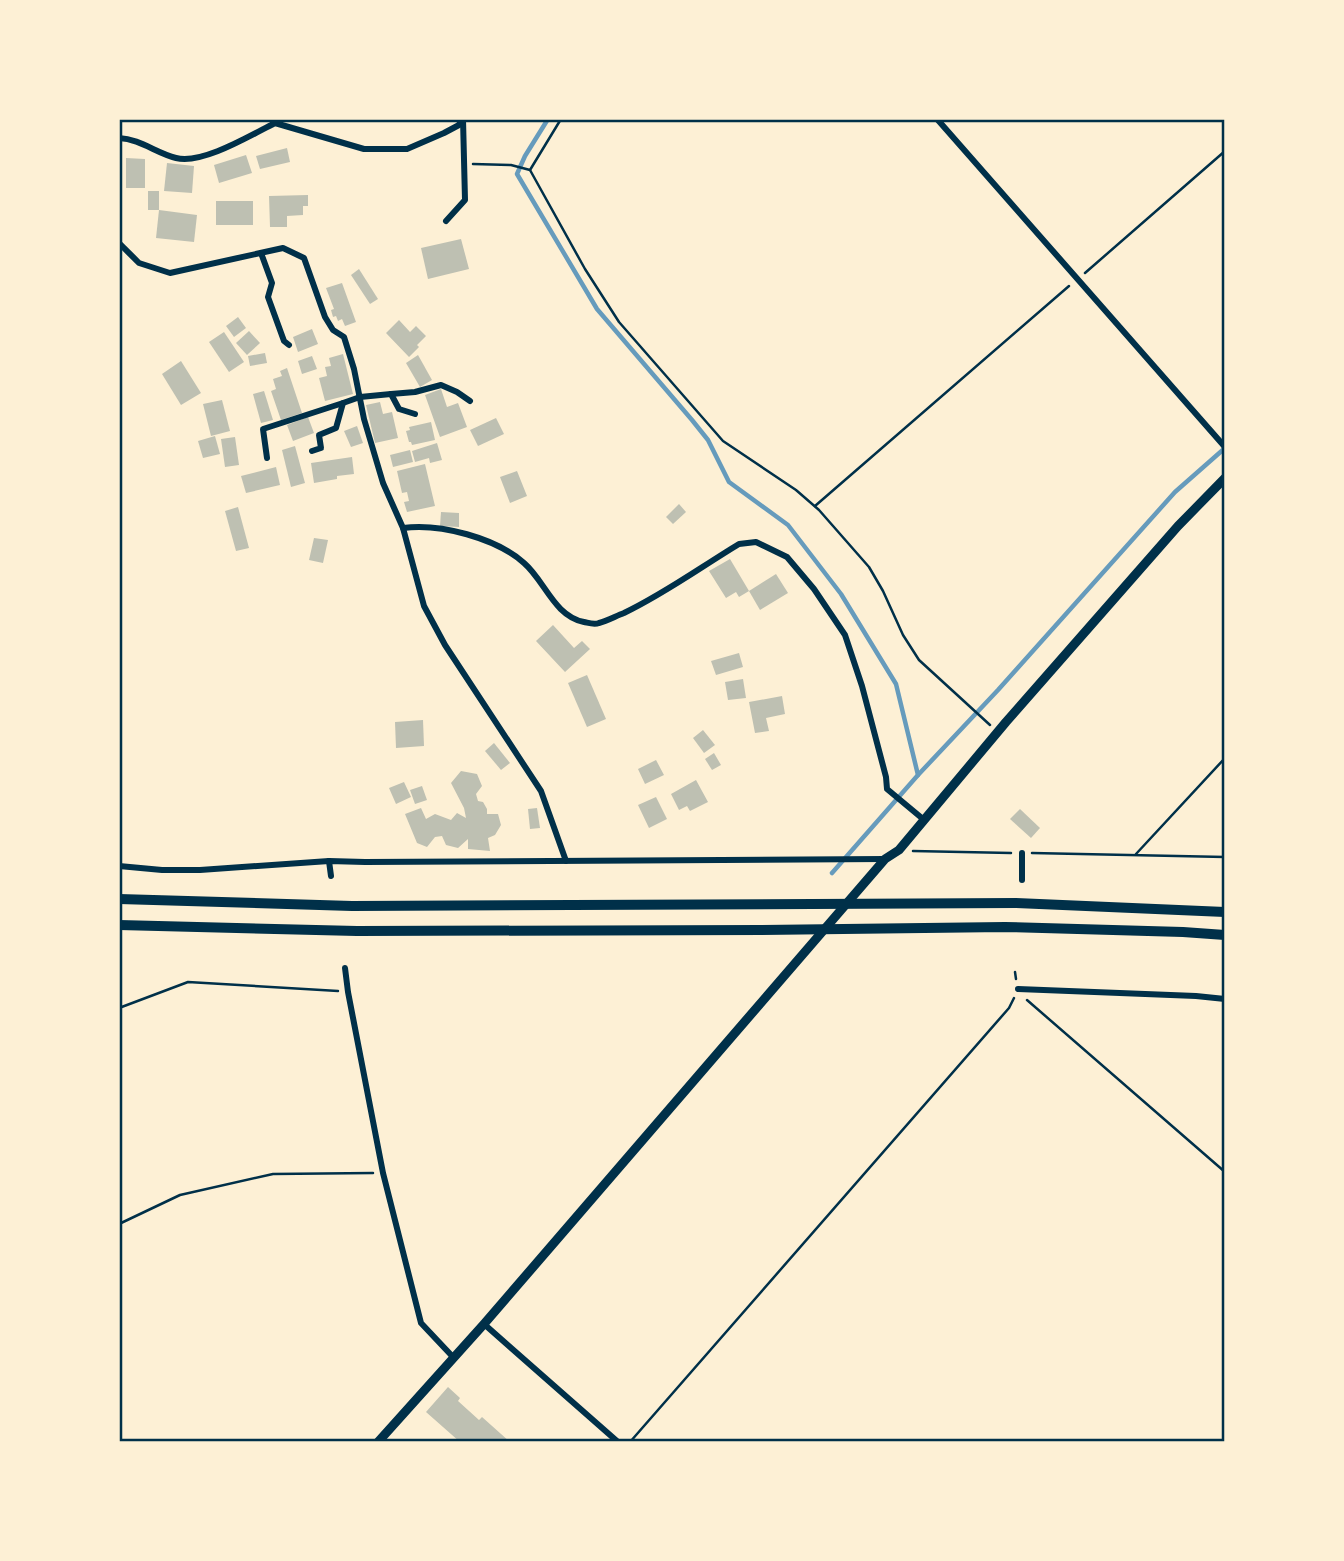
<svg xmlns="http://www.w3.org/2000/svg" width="1344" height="1561" font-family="'Exo 2',sans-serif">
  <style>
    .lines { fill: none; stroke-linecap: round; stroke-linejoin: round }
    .stream { stroke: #669bbc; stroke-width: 4.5 }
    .building { fill: #bec0b2 }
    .path { stroke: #003049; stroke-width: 2.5 }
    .minor { stroke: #003049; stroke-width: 6 }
    .secondary { stroke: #003049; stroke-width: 9 }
    .motorway { stroke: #003049; stroke-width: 10 }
    .neatline { fill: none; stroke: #003049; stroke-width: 2.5 }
  </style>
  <rect width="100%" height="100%" fill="#fdf0d5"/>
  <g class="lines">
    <g class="stream">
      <path d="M548 119 525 156 517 174 597 309 692 420 708 440 729 482 788 525 841 594 896 684 918 775 832 873"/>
      <path d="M918 775 998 690 1175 492 1225 448"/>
    </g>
  </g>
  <g class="building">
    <path d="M287 148 290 162 260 169 256 156Z"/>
    <path d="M246 155 252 173 219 183 214 165Z"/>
    <path d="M126 158 145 159V188H126Z"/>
    <path d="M167 163 194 166 192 193 164 191Z"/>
    <rect x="148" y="191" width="11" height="19"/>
    <path d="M308 195V206H303V215L287 216V227H270L269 196Z"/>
    <rect x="216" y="201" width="37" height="24"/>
    <path d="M159 210 197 215 194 242 156 238Z"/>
    <path d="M461 239 469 269 428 279 421 248Z"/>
    <path d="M359 269 378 299 370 304 351 275Z"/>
    <path d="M342 283 356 322 345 326 342 319 338 321 336 316 333 317 331 310 334 309 326 288Z"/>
    <path d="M238 317 246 328 234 337 226 326Z"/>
    <path d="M399 320 410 332 416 326 426 336 417 345 419 347 409 357 386 333Z"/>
    <path d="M312 329 318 344 298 352 293 337Z"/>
    <path d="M249 331 260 343 247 355 236 343Z"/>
    <path d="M224 332 244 362 229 372 209 342Z"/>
    <path d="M265 353 267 363 250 366 248 356Z"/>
    <path d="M343 354 353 394 325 401 319 378 327 376 325 367 331 366 329 358Z"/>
    <path d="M418 355 432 380 420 387 406 363Z"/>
    <path d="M312 356 317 369 302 374 298 361Z"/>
    <path d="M181 361 201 393 181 405 162 374Z"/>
    <path d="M287 368 302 413 281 420 271 391 276 389 273 379 282 376 280 371Z"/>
    <path d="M441 389 447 407 458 403 467 427 440 437 425 395Z"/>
    <path d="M264 391 273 420 261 423 253 394Z"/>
    <path d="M222 400 230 431 211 436 203 404Z"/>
    <path d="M380 402 383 414 392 412 398 438 375 443 366 405Z"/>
    <path d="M308 417 314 433 293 441 287 425Z"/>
    <path d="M496 418 504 434 478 446 470 430Z"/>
    <path d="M431 422 435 440 412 445 411 442H409L406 431 410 430 409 427Z"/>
    <path d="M357 426 363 443 351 447 344 431Z"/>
    <path d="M215 436 220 454 203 458 198 441Z"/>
    <path d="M235 437 239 465 225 467 221 439Z"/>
    <path d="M437 443 442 460 430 463 429 458 415 462 412 451Z"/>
    <path d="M295 446 305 483 291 487 282 450Z"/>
    <path d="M410 450 413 462 393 467 390 455Z"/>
    <path d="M352 457 354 474 337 476V479L314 483 311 463Z"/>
    <path d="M425 464 435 506 407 512 404 502 409 501 407 492 402 493 397 471Z"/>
    <path d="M276 467 280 485 246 493 241 476Z"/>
    <path d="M517 471 527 496 510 503 500 477Z"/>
    <path d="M679 504 686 512 673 524 666 517Z"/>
    <path d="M238 507 249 548 236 551 225 511Z"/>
    <path d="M441 512 459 513V527L440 526Z"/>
    <path d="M314 538 328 540 323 563 309 560Z"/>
    <path d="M730 559 749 591 739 597 736 592 726 598 709 571Z"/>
    <path d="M776 574 788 593 760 610 749 591Z"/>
    <path d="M553 625 574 648 582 641 590 649 565 672 536 641Z"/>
    <path d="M739 653 743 667 716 675 711 661Z"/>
    <path d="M587 675 606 719 587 727 568 683Z"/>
    <path d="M743 679 746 698 728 700 725 682Z"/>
    <path d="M782 696 785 714 766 718 769 731 755 733 749 702Z"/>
    <path d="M423 720 424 746 396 748 395 722Z"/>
    <path d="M703 730 715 745 704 753 693 738Z"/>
    <path d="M494 743 510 763 501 770 485 751Z"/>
    <path d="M714 753 721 765 712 770 705 759Z"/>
    <path d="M656 760 664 775 645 784 638 769Z"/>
    <path d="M461 771 477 774 482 786 476 794 478 801 483 802 487 809V814H498L501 825 495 835 488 838 490 851 468 849V839L458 848 446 845 442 836 435 837 427 847 417 843 405 814 421 808 426 819 435 814 451 820 457 813 466 818 464 808 451 783Z"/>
    <path d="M696 780 708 802 690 811 687 806 679 810 671 794Z"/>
    <path d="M404 782 411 797 396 804 389 788Z"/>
    <path d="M422 786 427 800 415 804 410 790Z"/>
    <path d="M656 797 667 819 649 828 638 805Z"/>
    <path d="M537 808 540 828 530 829 528 809Z"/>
    <path d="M1020 809 1040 828 1031 838 1010 819Z"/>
    <path d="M448 1387 460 1398 458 1401 479 1420 482 1417 510 1442H460L426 1412Z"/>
  </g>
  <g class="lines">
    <g class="path">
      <path d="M473 164 511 165 530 170 585 269 619 322 723 441 796 490 819 510 869 567 883 591 903 635 919 660 990 725"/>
      <path d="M530 170 561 119"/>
      <path d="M1085 273 1225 151"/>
      <path d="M815 506 1069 286"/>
      <path d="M913 851 1011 853"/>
      <path d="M1032 853 1225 857"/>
      <path d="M1136 854 1225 758"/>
      <path d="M1015 972 1016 979"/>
      <path d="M1027 1000 1225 1172"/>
      <path d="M119 1008 188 982 338 991"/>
      <path d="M119 1224 180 1195 273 1174 373 1173"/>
      <path d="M630 1442 1009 1008 1014 998"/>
    </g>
    <g class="minor">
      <path d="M937 119 1225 447"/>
      <path d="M119 138C140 139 156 153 176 158 202 165 251 135 275 123L364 149H407L444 133 459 125 461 119"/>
      <path d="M446 221 465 200 463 119"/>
      <path d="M119 243 139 263 170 273 283 248 304 258 325 317 333 330 344 337 354 369 364 419 383 483 403 528 424 606 445 645 541 791 566 861"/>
      <path d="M261 253 272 283 268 297 284 341 289 345"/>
      <path d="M391 394 415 392 441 385 457 392 470 401"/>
      <path d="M312 451 321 448 319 435 336 428 343 403 360 397 391 394 399 409 415 414"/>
      <path d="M267 458 263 429 343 403"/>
      <path d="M403 528C440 523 496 538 524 563 545 581 554 616 584 622 589 623 594 625 599 623 607 621 616 616 624 613 664 594 701 567 739 544L756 542 787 557 814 589 845 635 862 686 886 777 887 789 923 819"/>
      <path d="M1022 853V880"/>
      <path d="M329 861 331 876"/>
      <path d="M119 866 162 870H200L329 861 365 862 885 859"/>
      <path d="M345 968 348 992 383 1173 421 1323 453 1357"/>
      <path d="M1018 989 1196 996 1225 999"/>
      <path d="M484 1324 618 1442"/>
    </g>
    <path class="secondary" d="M378 1442 484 1324 885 859 899 850 1006 722 1178 526 1225 478"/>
    <g class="motorway">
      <path d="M119 899 352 906 1016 903 1225 912"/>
      <path d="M119 925 357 931 762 930 1005 927 1183 932 1225 935"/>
    </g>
  </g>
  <rect width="1344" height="1561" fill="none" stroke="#fdf0d5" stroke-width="242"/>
  <rect x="121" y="121" width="1102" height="1319" class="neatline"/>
</svg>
